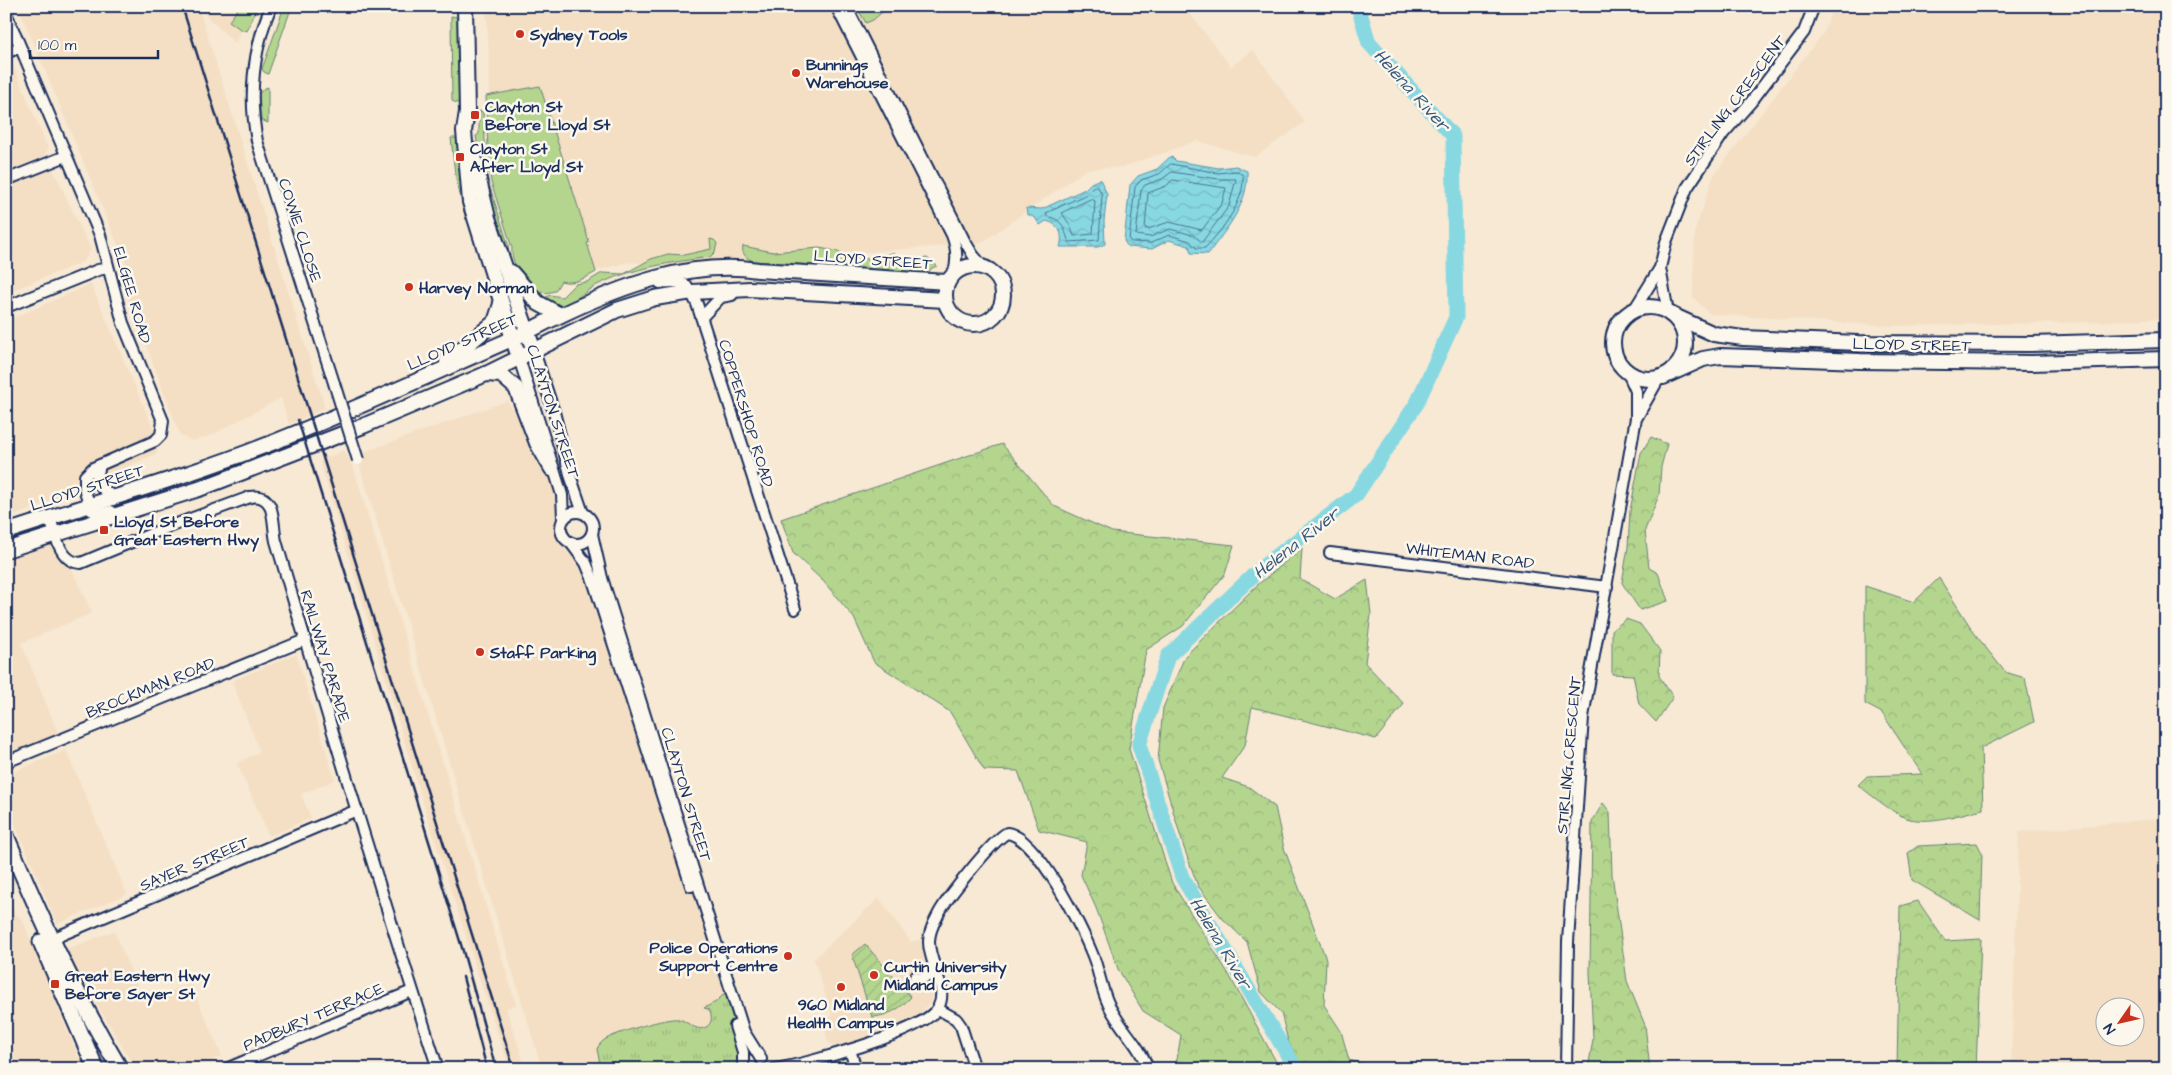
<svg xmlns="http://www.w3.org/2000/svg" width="2172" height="1075" font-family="'Architects Daughter',sans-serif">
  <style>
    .built { fill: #f4dfc4; fill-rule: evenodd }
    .grass { fill: #b4d58e; stroke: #688276 }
    .forest { fill: url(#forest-crowns); stroke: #688276 }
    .park { fill: url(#park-tufts); stroke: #688276 }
    .garden { fill: url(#garden-furrows); stroke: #688276 }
    .water { fill: url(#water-waves); stroke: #5c94ad }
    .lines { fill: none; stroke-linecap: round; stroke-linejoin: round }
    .shore { stroke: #477393; stroke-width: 1 }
    .river { stroke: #88d8e2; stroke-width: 15 }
    .minor-casing { stroke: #1b2f5e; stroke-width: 14 }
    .major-casing { stroke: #1b2f5e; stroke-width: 18 }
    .highway-casing { stroke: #1b2f5e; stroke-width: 19 }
    .minor { stroke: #fbf7ec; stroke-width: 10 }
    .major { stroke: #fbf7ec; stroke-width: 14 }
    .highway { stroke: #fbf7ec; stroke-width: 15 }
    .rail { stroke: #1b2f5e; stroke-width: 2.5 }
    .minor-bridge-casing { stroke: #1b2f5e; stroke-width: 14; stroke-linecap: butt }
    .minor-bridge { stroke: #fbf7ec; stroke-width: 10 }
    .poi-dot { fill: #c8321e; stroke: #fbf7ec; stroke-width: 2 }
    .labels { text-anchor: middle; stroke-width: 5; stroke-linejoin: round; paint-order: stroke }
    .poi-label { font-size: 16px; font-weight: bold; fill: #1b2f5e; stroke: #fbf7ec; text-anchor: start }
    .street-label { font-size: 16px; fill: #1b2f5e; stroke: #fbf7ec }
    .water-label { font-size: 18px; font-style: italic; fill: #36597f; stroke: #fbf7ec }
  </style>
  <defs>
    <pattern id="forest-crowns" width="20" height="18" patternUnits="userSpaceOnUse" patternTransform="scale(1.25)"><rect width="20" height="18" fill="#b4d58e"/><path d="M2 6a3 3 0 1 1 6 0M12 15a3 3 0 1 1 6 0" fill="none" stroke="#9ab77d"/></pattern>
    <pattern id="park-tufts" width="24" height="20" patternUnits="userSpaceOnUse" patternTransform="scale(1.25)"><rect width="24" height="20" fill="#b4d58e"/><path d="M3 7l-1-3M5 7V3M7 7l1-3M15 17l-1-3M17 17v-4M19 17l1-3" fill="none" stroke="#9ab77d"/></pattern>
    <pattern id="garden-furrows" width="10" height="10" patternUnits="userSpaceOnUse" patternTransform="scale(1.25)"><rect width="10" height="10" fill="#b4d58e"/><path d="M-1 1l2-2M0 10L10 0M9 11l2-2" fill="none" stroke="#9ab77d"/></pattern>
    <pattern id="water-waves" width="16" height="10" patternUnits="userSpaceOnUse" patternTransform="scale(1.25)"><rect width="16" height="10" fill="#88d8e2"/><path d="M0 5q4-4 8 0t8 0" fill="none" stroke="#75bac4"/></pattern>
  </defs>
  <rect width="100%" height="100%" fill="#f7e9d4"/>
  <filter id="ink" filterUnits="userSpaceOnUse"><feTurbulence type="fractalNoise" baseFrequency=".02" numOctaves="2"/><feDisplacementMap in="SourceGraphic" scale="10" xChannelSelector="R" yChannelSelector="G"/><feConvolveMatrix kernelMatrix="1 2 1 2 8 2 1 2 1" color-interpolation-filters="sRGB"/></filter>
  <g filter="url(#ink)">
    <g class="built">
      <path d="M18 6H198L325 408 289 424 281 398 210 436 192 441 180 435 128 297V269Z"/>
      <path d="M201 6H251L235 43 204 14Z"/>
      <path d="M486 6H1184L1231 67 1253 50 1305 122 1255 157 1197 141 1123 167 1087 169 981 243 676 267 629 262 590 272 488 117 490 71Z"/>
      <path d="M1833 6H2166V318L2091 322 1892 326 1710 314 1693 297 1695 230 1714 175 1824 32Z"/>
      <path d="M13 65 48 148 44 157 6 171V68Z"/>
      <path d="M52 167 91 250 83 262 6 293V187Z"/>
      <path d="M91 284 160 444 156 454 6 520V321Z"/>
      <path d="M507 401 552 469 563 518 561 525 562 533 593 580 740 1042 737 1069H542L358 460 367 451Z"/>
      <path d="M344 450 354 469 516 1005 506 1008 526 1069H510L491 1014 427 816 320 461Z"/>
      <path d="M56 535 92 613 21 643 61 740 6 762V550Z"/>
      <path d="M296 654 335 780 301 794 311 818 269 836 237 763 260 752 232 681Z"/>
      <path d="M66 750 127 894 57 924 6 803V775Z"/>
      <path d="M2166 818V1069H2011L2019 832ZM2104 1008H2134V1038H2104Z"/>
      <path d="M6 889 14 912 23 921 83 1069H6Z"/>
      <path d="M879 898 911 942 922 939 924 956 932 991 931 1000 923 1011 912 1019 837 1048 828 1042 822 1020 832 1016 814 959Z"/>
      <path d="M114 931 144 1003 190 983 222 1056 190 1069H136L64 950Z"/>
    </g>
    <g class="grass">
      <path d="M240 6H257L247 31 240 29 229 21Z"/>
      <path d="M292 6 268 74 264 72 262 69 284 7Z"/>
      <path d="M856 6H889L873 20 866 23Z"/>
      <path d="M451 16 457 17 459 104 452 101Z"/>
      <path d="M540 86 589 242 587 243 596 272C586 278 572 285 561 281L555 291 546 293C529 289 510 265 512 248L491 182 488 152 486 96Z"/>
      <path d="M268 87V123L261 120 259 94 263 89Z"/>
      <path d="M479 111 483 112 488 181 508 244 509 255C494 216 483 178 476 136L479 134Z"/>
      <path d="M451 138H456L460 140 467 219 466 220 455 174Z"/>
      <path d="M710 239 714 240 717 243 715 252 710 257C673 262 633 268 599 284 580 293 567 313 544 303L546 297 550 295 562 297 575 284 587 282 602 273 624 274 651 259 668 254 684 255 711 249Z"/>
      <path d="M743 246 773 252 819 248 836 251 854 258 870 259 892 253 908 260 927 258 937 266 932 268 928 273 754 261C747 259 741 254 743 246Z"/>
    </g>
    <g class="forest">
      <path d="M1651 437 1667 444 1661 467 1659 495 1645 530 1649 568 1658 573 1668 601 1640 610 1622 583 1628 547 1630 511 1641 453Z"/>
      <path d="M1002 444 1054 506 1112 532 1234 545 1225 574 1183 626 1146 650 1129 749 1172 883 1228 973 1280 1069H1180L1176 1065 1181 1035 1143 1011 1118 969 1096 908 1081 875 1087 842 1039 830 1018 771 984 770 950 712 874 662 854 618 824 582 793 553 781 519Z"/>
      <path d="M1302 548 1300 579 1335 599 1367 580 1371 614 1365 663 1404 704 1376 739 1252 707 1245 745 1222 778 1249 787 1275 807 1284 848 1326 959 1324 1005 1341 1031 1349 1060 1383 1069H1303L1288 1041 1281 1013 1261 992 1247 942 1222 918 1198 886 1184 848 1158 760 1163 708 1185 656 1256 586Z"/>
      <path d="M1939 578 1975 634 2005 672 2025 678 2034 722 1981 748 1983 809C1960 814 1934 824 1910 819 1896 816 1870 794 1858 785L1867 776 1922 774 1882 713 1865 704V586L1914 602Z"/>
      <path d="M1626 619 1640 624 1660 651 1659 676 1673 697 1656 722 1639 704 1633 675 1612 674V630Z"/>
      <path d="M1603 803 1610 812 1612 874 1627 981 1645 1025 1650 1069H1588L1593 1039 1590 973 1592 822Z"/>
      <path d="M1977 843 1982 853 1980 920 1912 880 1908 853 1918 846Z"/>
      <path d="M1918 901 1945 941 1981 939 1976 1069H1897L1900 906Z"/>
    </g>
    <path class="park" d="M725 993 740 1042 742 1066 737 1069H601L597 1049C599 1044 603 1040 608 1038 620 1032 667 1017 679 1019 687 1021 695 1031 704 1028 713 1025 713 1015 708 1009L704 1008 716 1002Z"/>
    <path class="garden" d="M865 944 911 997C900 1009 888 1016 872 1017L852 955Z"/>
    <g class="water">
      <path d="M1171 156 1176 161 1219 168 1236 166 1247 171C1249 204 1227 228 1208 254L1191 253 1189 246 1169 240 1152 249 1128 247 1124 241 1130 185 1138 176 1157 169Z"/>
      <path d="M1100 179 1107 194 1104 221 1105 244 1098 247H1060C1064 234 1059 224 1046 221L1040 225 1035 218 1027 214 1026 208 1042 209 1085 189 1091 183Z"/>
    </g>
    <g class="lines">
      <g class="shore">
        <path d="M1171 164 1218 173 1236 171 1243 175C1245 202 1222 230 1205 248H1196L1190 241 1169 235 1151 243 1132 242 1129 240 1135 187 1141 180 1159 174Z"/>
        <path d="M1172 172 1218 179H1236L1229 206 1202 242 1193 235 1170 229 1150 237 1136 235 1141 190 1145 185 1162 179Z"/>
        <path d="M1173 180 1226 188 1222 203 1202 230 1169 222 1148 229 1145 228 1148 193 1166 186Z"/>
        <path d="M1094 187H1098L1102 195 1099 240 1069 242C1063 228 1065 221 1047 216L1046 213 1087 194Z"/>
        <path d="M1091 199 1095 201 1093 234 1074 236 1070 225 1062 213Z"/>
      </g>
      <path class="river" d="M1296 1069 1182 877 1139 745 1168 656 1261 568 1356 495 1417 403 1456 317 1453 136 1369 43 1358 6"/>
      <g class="minor-casing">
        <g id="minor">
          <path d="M271 6C253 50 248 94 257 141L334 383"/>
          <path d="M836 6 952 235C957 248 958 259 954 273"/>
          <path d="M846 6 964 240 973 255 983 267"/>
          <path d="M6 13 100 235 123 323 163 421 161 435 155 441 93 468 85 476V491L91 510 99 514 111 511"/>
          <path d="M6 53 20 47"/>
          <path d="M6 180 66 156"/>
          <path d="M1660 268 1668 313"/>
          <path d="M660 283C684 280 687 282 697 304L795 609"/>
          <path d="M6 307 98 270 108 268"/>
          <path d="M1634 310 1660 268 1666 242 1687 188 1723 134 1751 102 1804 32 1814 6"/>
          <path d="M702 317 721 297 732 295"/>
          <path d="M534 351 554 412 571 478 583 513"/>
          <path d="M519 358 562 495 563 518"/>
          <path d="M1637 417 1659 378"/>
          <path d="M100 465 97 477 102 488 113 497"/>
          <circle cx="577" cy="528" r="16"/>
          <path d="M50 517C55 534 60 563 81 563L163 529 250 497C277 492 272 524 276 541 328 718 381 894 438 1069"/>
          <path d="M592 534 602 578 744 1032 761 1059"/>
          <path d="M571 543 586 563 593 580 691 886"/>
          <path d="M1330 553 1607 587"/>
          <path d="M6 762 305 640"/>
          <path d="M47 941 357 810"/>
          <path d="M915 977 920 979 936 973"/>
          <path d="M938 1009 956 1019 961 1026 975 1069"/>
          <path d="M735 1026 743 1052V1064"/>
          <path d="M850 1050 856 1069"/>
          <path d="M226 1069 412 991"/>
          <path d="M775 1069C804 1065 924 1032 938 1008 949 988 929 964 929 942 929 933 933 924 937 917 944 901 993 840 1007 833 1037 836 1082 928 1093 956 1099 971 1101 988 1108 1003 1118 1027 1140 1044 1148 1069"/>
          <path d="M1566 1069 1568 942 1583 717 1636 418V391L1628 373"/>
        </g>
      </g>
      <g class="major-casing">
        <g id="major">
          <path d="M465 6 467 112 464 131 470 202 519 358"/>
          <path d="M474 151 475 164 488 218 534 351"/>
          <circle cx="974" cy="295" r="29"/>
          <path d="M511 272 538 303 560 315"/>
          <circle cx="1649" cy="343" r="36"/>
          <path d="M1670 314 1714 334 1743 338 1858 343 2031 344 2166 340"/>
          <path d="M447 361 495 322 501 304"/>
          <path d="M486 374 501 375 516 388 537 443 552 469"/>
          <path d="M1663 377 1703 359 1720 356 1860 361 2032 363 2166 359"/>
          <path d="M6 532C100 501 197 474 289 436 364 405 439 371 514 338 530 331 545 322 561 315 621 286 691 260 758 270L947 282"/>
          <path d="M6 550 199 489 293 453 363 426 486 374 617 310 655 298 692 292 750 289 945 300"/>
        </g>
      </g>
      <g class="highway-casing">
        <g id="highway">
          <path d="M6 836C40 916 75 994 120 1069"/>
          <path d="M41 942 96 1069"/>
        </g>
      </g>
      <use href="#minor" class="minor"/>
      <use href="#major" class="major"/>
      <use href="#highway" class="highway"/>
      <g class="rail">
        <path d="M182 6 514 1069"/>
        <path d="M298 420 463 951 496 1069"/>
        <path d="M463 977 487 1069"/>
      </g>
      <g class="minor-bridge-casing">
        <path id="minor-bridge" d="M334 383 358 460"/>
      </g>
      <use href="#minor-bridge" class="minor-bridge"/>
    </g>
  </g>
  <g class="poi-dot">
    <circle cx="520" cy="34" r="5"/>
    <circle cx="796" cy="73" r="5"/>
    <rect x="470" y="110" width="10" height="10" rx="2.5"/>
    <rect x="455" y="152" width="10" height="10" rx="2.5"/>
    <circle cx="409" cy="287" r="5"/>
    <rect x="99" y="525" width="10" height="10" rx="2.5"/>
    <circle cx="480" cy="652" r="5"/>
    <circle cx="788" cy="956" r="5"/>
    <circle cx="874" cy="975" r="5"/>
    <rect x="50" y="979" width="10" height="10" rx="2.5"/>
    <circle cx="841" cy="987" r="5"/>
  </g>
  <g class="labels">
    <g class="poi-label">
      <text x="530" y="40">Sydney Tools</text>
      <text x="806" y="70">Bunnings<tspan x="806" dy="18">Warehouse</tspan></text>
      <text x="485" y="112">Clayton St<tspan x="485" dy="18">Before Lloyd St</tspan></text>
      <text x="470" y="154">Clayton St<tspan x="470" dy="18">After Lloyd St</tspan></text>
      <text x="419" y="293">Harvey Norman</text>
      <text x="114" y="527">Lloyd St Before<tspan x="114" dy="18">Great Eastern Hwy</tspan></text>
      <text x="490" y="658">Staff Parking</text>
      <text x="778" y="953" text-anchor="end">Police Operations<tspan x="778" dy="18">Support Centre</tspan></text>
      <text x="884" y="972">Curtin University<tspan x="884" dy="18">Midland Campus</tspan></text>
      <text x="65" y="981">Great Eastern Hwy<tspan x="65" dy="18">Before Sayer St</tspan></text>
      <text x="841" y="1010" text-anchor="middle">960 Midland<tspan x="841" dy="18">Health Campus</tspan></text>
    </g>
    <g class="street-label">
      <text transform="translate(1734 100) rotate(-53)" y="6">STIRLING CRESCENT</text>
      <text transform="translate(301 230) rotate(72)" y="6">COWIE CLOSE</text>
      <text transform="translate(873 259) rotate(4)" y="6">LLOYD STREET</text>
      <text transform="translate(133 295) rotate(74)" y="6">ELGEE ROAD</text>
      <text transform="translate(462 341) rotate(-24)" y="6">LLOYD STREET</text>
      <text transform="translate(1912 344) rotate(1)" y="6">LLOYD STREET</text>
      <text transform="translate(554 411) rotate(72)" y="6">CLAYTON STREET</text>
      <text transform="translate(747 413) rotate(73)" y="6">COPPERSHOP ROAD</text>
      <text transform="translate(87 487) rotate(-18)" y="6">LLOYD STREET</text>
      <text transform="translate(1470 555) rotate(7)" y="6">WHITEMAN ROAD</text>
      <text transform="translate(326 656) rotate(73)" y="6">RAILWAY PARADE</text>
      <text transform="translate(150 687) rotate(-22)" y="6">BROCKMAN ROAD</text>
      <text transform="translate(1568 755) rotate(-85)" y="6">STIRLING CRESCENT</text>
      <text transform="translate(687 794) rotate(73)" y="6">CLAYTON STREET</text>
      <text transform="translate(194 863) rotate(-23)" y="6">SAYER STREET</text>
      <text transform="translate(313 1016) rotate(-23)" y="6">PADBURY TERRACE</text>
    </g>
    <g class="water-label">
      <text transform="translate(1412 90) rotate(48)" y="6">Helena River</text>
      <text transform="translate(1296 543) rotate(-38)" y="6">Helena River</text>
      <text transform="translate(1221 943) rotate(59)" y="6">Helena River</text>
    </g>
  </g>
  <rect width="2172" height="1075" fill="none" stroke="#fbf7ec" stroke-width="25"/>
  <rect x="12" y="12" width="2147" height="1050" fill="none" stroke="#1b2f5e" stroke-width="2" filter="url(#ink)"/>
  <g transform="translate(2120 1022) rotate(236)"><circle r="24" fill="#fbf7ec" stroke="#a1a7b3"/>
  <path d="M0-4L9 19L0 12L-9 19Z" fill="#c8321e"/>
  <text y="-8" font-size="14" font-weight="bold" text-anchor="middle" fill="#1b2f5e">N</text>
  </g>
  <path d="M30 50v8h128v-8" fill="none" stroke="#1b2f5e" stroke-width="2.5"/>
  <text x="38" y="50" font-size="15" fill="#1b2f5e" stroke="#fbf7ec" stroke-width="4" paint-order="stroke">100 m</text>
</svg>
